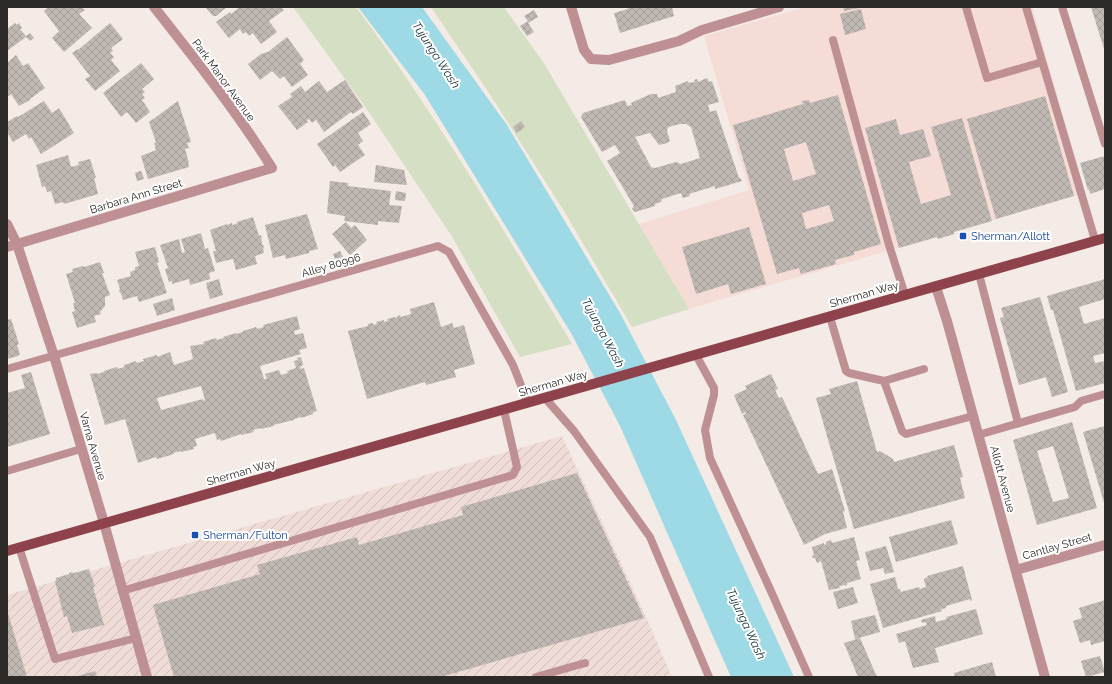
<svg xmlns="http://www.w3.org/2000/svg" width="1112" height="684" font-family="Raleway,sans-serif">
  <style>
    .commercial { fill: #f6dcd6 }
    .industrial { fill: url(#industrial-furrows) }
    .green { fill: #d5dfc3 }
    .water { fill: #9edae5 }
    .building { fill: url(#building-cross-hatch); fill-rule: evenodd }
    .lines { fill: none; stroke-linecap: round; stroke-linejoin: round }
    .lane { stroke: #be9093; stroke-width: 8 }
    .street { stroke: #be9093; stroke-width: 10 }
    .primary { stroke: #8e424b; stroke-width: 10 }
    .transit-dot { fill: #1a4fb4; stroke: #fff; stroke-width: 1.5 }
    .labels { text-anchor: middle; stroke-width: 4; stroke-linejoin: round; paint-order: stroke }
    .street-label { font-size: 11px; fill: #2d2a28; stroke: #fff }
    .transit-label { font-size: 11px; fill: #164399; stroke: #fff; text-anchor: start }
    .water-label { font-size: 12px; font-style: italic; fill: #113035; stroke: #fff }
  </style>
  <defs>
    <pattern id="industrial-furrows" width="10" height="10" patternUnits="userSpaceOnUse"><rect width="10" height="10" fill="#efdcd6"/><path d="M-1 1l2-2M0 10L10 0M9 11l2-2" fill="none" stroke="#cdbdb8"/></pattern>
    <pattern id="building-cross-hatch" width="8" height="8" patternUnits="userSpaceOnUse"><rect width="8" height="8" fill="#c0b8b2"/><path d="M0 0l8 8M0 8l8-8" fill="none" stroke="#a59e99"/></pattern>
  </defs>
  <rect width="100%" height="100%" fill="#f4eae6"/>
  <path class="commercial" d="M806 7H1032L1085 193 689 309 639 224 749 190 704 36Z"/>
  <path class="industrial" d="M562 436 647 619 672 677H7V595Z"/>
  <g class="green">
    <path d="M293 7H356C436 114 503 230 572 344L520 357 451 235 366 108Z"/>
    <path d="M431 7H504L545 65 689 309 632 327 564 211 491 96Z"/>
  </g>
  <path class="water" d="M358 7H422L507 125 620 313 676 420 794 677H731L620 426 571 333 425 95Z"/>
  <g class="building">
    <path d="M49 7H82L85 10 79 14 92 28 64 52 52 38 59 31 44 11Z"/>
    <path d="M205 7H227L216 16H213Z"/>
    <path d="M240 7H281L284 10 269 21 277 32 261 44 253 33 249 36 246 32 243 34 240 29 229 38 216 22 230 12 231 14Z"/>
    <path d="M628 7H672L674 16 620 33 614 13 628 9Z"/>
    <path d="M843 7H859V8L844 11Z"/>
    <path d="M1091 7H1105V52Z"/>
    <path d="M861 9 866 29 845 35 840 14Z"/>
    <path d="M534 10 538 17 528 23 534 32 527 36 520 26 528 21 524 16Z"/>
    <path d="M15 23 17 25 19 23 22 28 20 29 26 36 30 33 34 38 30 41 26 37 7 51V29Z"/>
    <path d="M110 23 123 39 111 48 113 51 110 53 114 57 111 60 120 71 95 91 85 79 90 76 72 53 78 49V50Z"/>
    <path d="M287 37 304 60 300 64 308 75 292 87 284 76 280 79 272 71 260 80 248 64 261 54 268 52Z"/>
    <path d="M16 55 23 66 28 63 45 88 30 99V100L19 106 11 94 7 97V63Z"/>
    <path d="M141 63 154 79 142 89 145 92 142 94 145 98 142 100 150 112 136 123 127 112 121 117 103 93Z"/>
    <path d="M707 78 709 82 712 81 719 102 708 105 710 112 716 110 739 178H740L742 181 715 189V186L689 194 690 196 683 198 681 193 662 199 661 202 655 204V206L635 212 632 209 634 206 607 161 620 153 615 145 602 152 581 117 583 113 625 100 627 106 632 105 631 103 635 101 651 94H657L658 98 676 92 675 86 688 81 689 83 695 82 694 80 697 79 698 82ZM680 124H686L691 127 700 158 681 164 676 162 655 168 651 167 635 137 650 133 659 145 667 143 670 141 667 131 668 127Z"/>
    <path d="M345 80 363 107 353 114 351 112 324 132 316 120 312 123 309 119 307 120 308 122 297 130 278 106 292 97 290 94 301 86 305 92 319 81 327 92Z"/>
    <path d="M838 95 881 244 854 252V255L835 260 836 264 801 274 799 268 777 274 733 125 803 104 802 101 809 100 810 103ZM806 142 816 174 793 181 784 149ZM829 205 834 221 806 229 802 213Z"/>
    <path d="M1045 96 1074 196 996 219 967 119Z"/>
    <path d="M44 101 52 113 59 108 74 133 41 154 31 137 29 139 26 134 13 142 7 132V122L17 116 18 117Z"/>
    <path d="M178 101 191 142 187 143 189 148 185 149 189 163H188L189 167 148 179 141 156 156 150 154 143 156 142 149 122Z"/>
    <path d="M363 112 371 124 358 133 363 141 358 145 365 155 340 172 335 165 333 167 317 144Z"/>
    <path d="M962 118 992 221 954 232V234L938 239 937 237 899 248 865 128 896 119 900 135 923 129 931 156 909 162 921 204 951 195 931 127Z"/>
    <path d="M521 121 525 127 517 133 513 127Z"/>
    <path d="M68 155 71 167 79 165 78 162 90 159 96 178H94L98 194 64 204 63 202 55 204 51 191 47 192 45 186 42 187 36 165Z"/>
    <path d="M1105 156V189L1090 194 1089 189 1088 190 1080 163Z"/>
    <path d="M376 165 404 170 407 185 374 182Z"/>
    <path d="M141 171 144 179 137 181 135 173Z"/>
    <path d="M330 181 348 183V186L391 191 389 205 402 206 399 223 378 221V225L344 221 345 216 327 213Z"/>
    <path d="M396 191 406 193 405 201 395 200Z"/>
    <path d="M307 214 318 249 309 251V253L286 259 285 255 273 258 265 225Z"/>
    <path d="M253 217 259 236 261 235 262 245 263 244 264 247 263 248 264 253 255 256 257 264 236 270 233 259 216 263 213 251H216L210 230 227 224V225L232 223V225L238 223 237 222Z"/>
    <path d="M346 222 351 228 355 225 367 240 350 255 332 234Z"/>
    <path d="M749 227 766 284 731 294 728 284 696 294 682 247Z"/>
    <path d="M201 233 205 249 208 248 215 271 209 273 210 279 190 285 189 279 172 284V281L169 282 165 269 168 268 160 245 179 239 182 253 185 252 181 239Z"/>
    <path d="M155 247 159 262 157 263 167 293 139 302 137 296 123 300 121 293H120L119 290 120 289 117 280 131 276 130 272 135 270V267L139 266 135 252Z"/>
    <path d="M340 251 343 257 335 259 333 254Z"/>
    <path d="M100 262 104 273H102L110 295 105 297V306L100 312 101 314 94 316 96 322 77 328 72 312 75 311 73 303H75L66 274 73 272 72 269 83 266 84 267Z"/>
    <path d="M219 279 223 295 210 299 206 283Z"/>
    <path d="M1105 279V299L1079 307 1084 324 1105 318V353L1093 356 1095 363 1105 361V383L1076 391 1053 310H1051L1047 296Z"/>
    <path d="M1040 297 1068 392 1052 397 1046 377 1019 385 1000 318 1004 317 1001 308Z"/>
    <path d="M172 298 175 310 157 316 153 304Z"/>
    <path d="M434 302 441 327 452 323 454 328 464 325 475 364 454 370 456 377 426 385 425 382 367 399 348 331 368 326V324L373 323V325L377 324 376 322 384 320V322L388 321 387 319 395 317 396 318H397V316L400 315 401 317 411 314 410 309Z"/>
    <path d="M297 316 300 329 294 331 295 335 303 333 307 348 299 350 301 354 260 366 264 379H267L265 374 279 370 281 375 288 373 287 371 296 368 294 361 298 360 297 358 301 357 303 365 300 367 301 369 304 368 317 411 313 412V414L301 418V417L294 419V420L273 425 274 426 261 429V428L253 430 254 432 241 435V434L221 441 220 439 217 440 215 433 195 439 197 446 193 447 194 449 181 452V451L173 453 174 454 157 459 156 457 138 463 125 419 105 425 90 374 97 373V374L104 372V371L117 367 118 369 124 367V365L136 361 137 363 144 361 143 359 157 355V357L170 352 174 365 193 359 190 346 204 344 203 342 216 338 217 340 224 338 223 337 236 333V334L243 332V331L256 327 257 329 264 327 263 325ZM201 386 205 400 203 401V399L161 410 157 398Z"/>
    <path d="M11 319 19 344 17 345 20 354 18 356 7 359V320Z"/>
    <path d="M31 372 50 434 7 447V393L25 388 21 375Z"/>
    <path d="M771 374 778 389 775 390 779 398 782 397 818 474 832 469 845 511 843 512 847 528 825 534 804 545 743 415 746 414 745 412 742 414 734 395 747 389 745 386Z"/>
    <path d="M857 381 877 452 880 451 893 459 894 462 954 445 963 477 960 478 965 498 854 529 816 398 831 394 829 389Z"/>
    <path d="M1072 422 1097 508 1037 525 1013 440ZM1053 446 1069 498 1053 502 1037 451Z"/>
    <path d="M1105 426V506L1083 432Z"/>
    <path d="M577 473 644 618 441 677H174L153 605 260 574 257 565 357 537 359 545 463 515 461 507Z"/>
    <path d="M951 520 958 544 896 562 889 537Z"/>
    <path d="M854 537 860 560 856 561 861 579 847 583V585L845 586V585L839 586 840 588 829 590 821 561 817 563 815 558H813L812 556 814 555 812 547 824 543V545L826 544V542L831 540 832 543Z"/>
    <path d="M886 546 894 572 885 574 883 568 870 571 865 552Z"/>
    <path d="M963 566 972 600 970 601V599L946 606V608L941 609 942 611 883 628 870 584 895 577 898 589H900L901 592 919 587 920 589 926 587 924 579 928 577 927 576Z"/>
    <path d="M89 569 95 587H93L104 625 72 633 67 616 64 617 55 581 56 580V578L69 574 70 572 74 573Z"/>
    <path d="M853 587 858 603 838 609 833 592Z"/>
    <path d="M1105 600V641L1091 645 1090 640 1080 643 1073 621 1082 618 1079 608Z"/>
    <path d="M976 609 983 634 935 648 939 662 913 668 905 641 899 643 896 634 927 625 926 622 922 623 921 620 935 616 936 622 947 619 946 617Z"/>
    <path d="M7 610 27 677H7Z"/>
    <path d="M875 615 880 632 855 639 851 621Z"/>
    <path d="M860 638 877 677H858L844 643Z"/>
    <path d="M1100 656 1105 672 1086 677 1081 661Z"/>
    <path d="M992 662 996 677H955L954 673Z"/>
    <path d="M95 671 97 677H74Z"/>
  </g>
  <g class="lines">
    <g class="lane">
      <path d="M966 7 987 78 1042 62"/>
      <path d="M1026 7 1095 240"/>
      <path d="M1062 7 1105 144"/>
      <path d="M833 40 889 245 905 295"/>
      <path d="M979 274 1018 423"/>
      <path d="M830 317 846 371 849 373 884 381 902 431 906 434 973 416"/>
      <path d="M696 355 714 388V395L705 430 710 458 770 589 809 677"/>
      <path d="M7 369 438 246 449 252 513 365 528 403"/>
      <path d="M884 381 924 369"/>
      <path d="M545 398 574 431 650 537 709 677"/>
      <path d="M978 435 1075 407 1081 401 1105 394"/>
      <path d="M7 471 81 449"/>
      <path d="M19 547 55 659 136 638"/>
      <path d="M122 591 513 475 517 467 504 410"/>
      <path d="M536 677 585 663"/>
    </g>
    <g class="street">
      <path d="M571 7 584 50 591 59 609 60 679 41 702 30 779 7"/>
      <path d="M7 224 17 244 54 356 104 523 147 677"/>
      <path d="M7 247 272 168C237 112 195 59 154 7"/>
      <path d="M936 287 947 321 1045 677"/>
      <path d="M1016 570 1105 545"/>
    </g>
    <path class="primary" d="M7 551 1105 238"/>
  </g>
  <g class="transit-dot">
    <rect x="959" y="232" width="8" height="8" rx="2"/>
    <rect x="191" y="531" width="8" height="8" rx="2"/>
  </g>
  <g class="labels">
    <g class="street-label">
      <text transform="translate(224 80) rotate(54)" y="4">Park Manor Avenue</text>
      <text transform="translate(136 196) rotate(-17)" y="4">Barbara Ann Street</text>
      <text transform="translate(331 265) rotate(-16)" y="4">Alley 80996</text>
      <text transform="translate(864 294) rotate(-16)" y="4">Sherman Way</text>
      <text transform="translate(553 383) rotate(-16)" y="4">Sherman Way</text>
      <text transform="translate(93 446) rotate(74)" y="4">Varna Avenue</text>
      <text transform="translate(241 472) rotate(-16)" y="4">Sherman Way</text>
      <text transform="translate(1003 479) rotate(75)" y="4">Allott Avenue</text>
      <text transform="translate(1057 546) rotate(-16)" y="4">Cantlay Street</text>
    </g>
    <g class="transit-label">
      <text x="971" y="240">Sherman/Allott</text>
      <text x="203" y="539">Sherman/Fulton</text>
    </g>
    <g class="water-label">
      <text transform="translate(436 55) rotate(57)" y="4">Tujunga Wash</text>
      <text transform="translate(603 333) rotate(62)" y="4">Tujunga Wash</text>
      <text transform="translate(746 624) rotate(65)" y="4">Tujunga Wash</text>
    </g>
  </g>
  <rect width="1112" height="684" fill="none" stroke="#2d2a28" stroke-width="16"/>
</svg>
